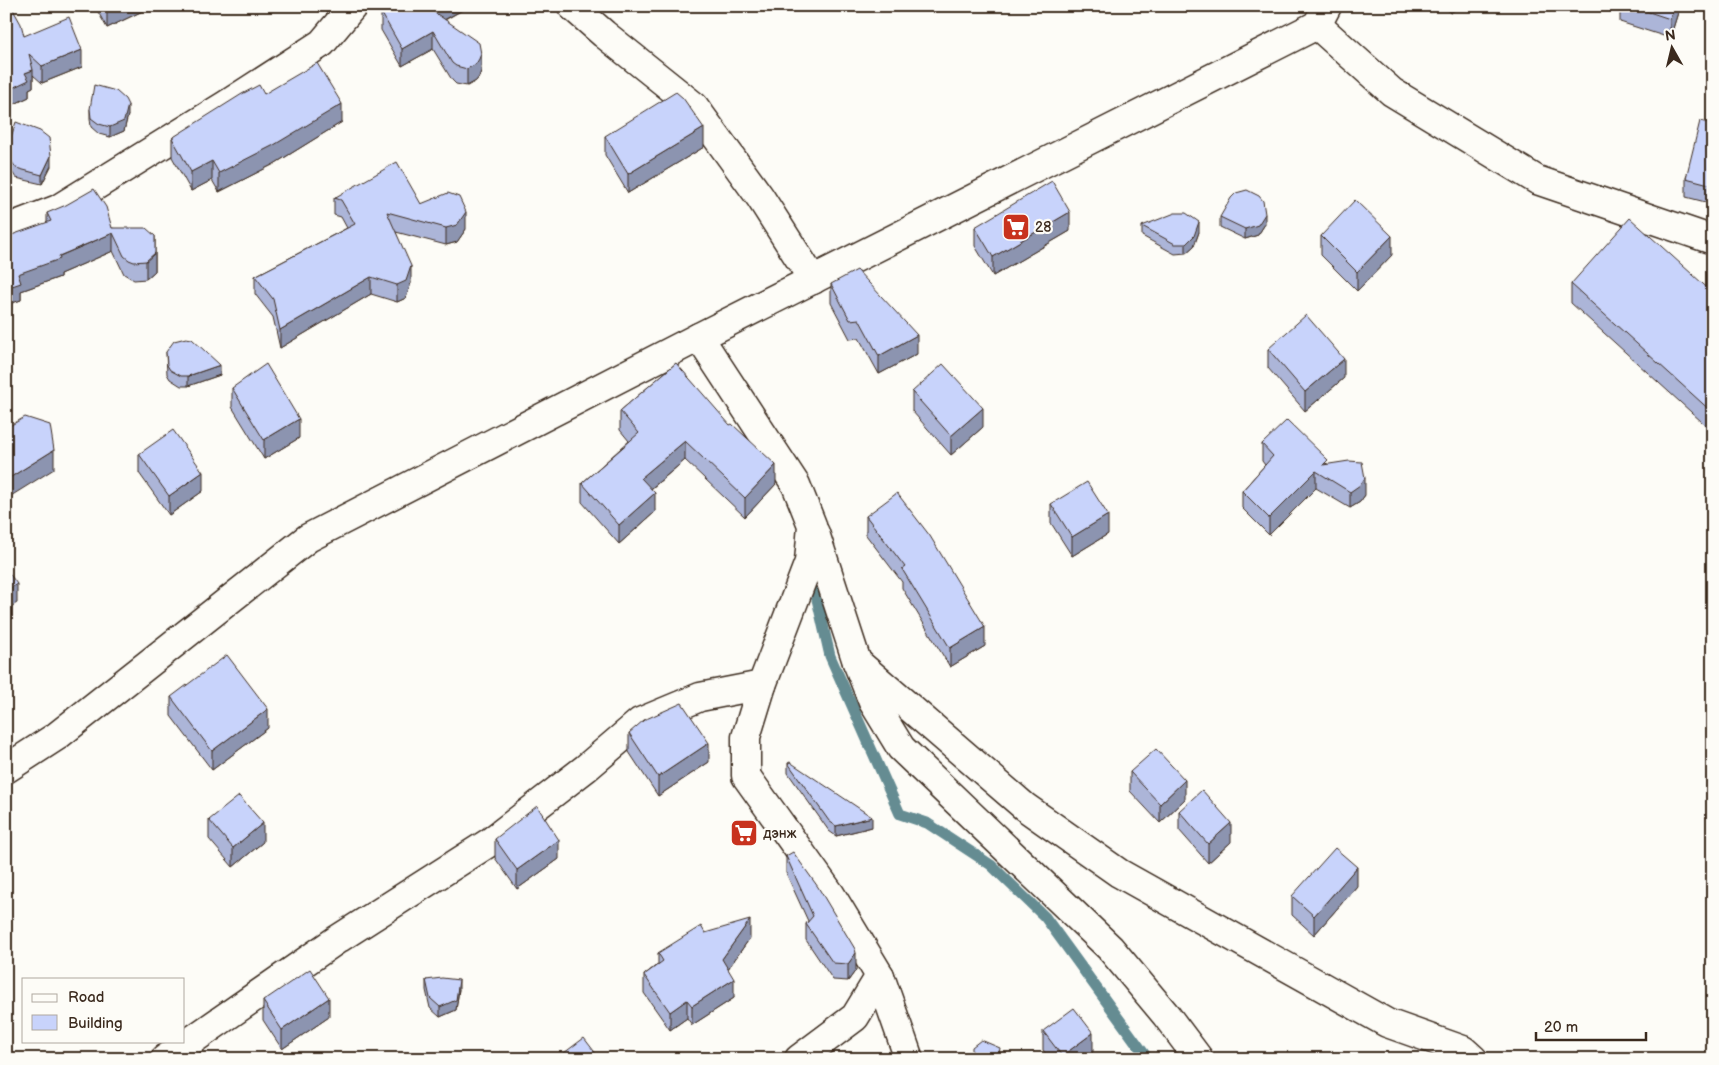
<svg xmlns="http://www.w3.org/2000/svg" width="1719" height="1065" font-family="'Balsamiq Sans',sans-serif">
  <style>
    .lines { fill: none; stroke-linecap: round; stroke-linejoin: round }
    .stream { stroke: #658c92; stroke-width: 11 }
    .street-casing { stroke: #3b2a1e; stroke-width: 31 }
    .secondary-casing { stroke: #3b2a1e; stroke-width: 31 }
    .street { stroke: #fdfcf7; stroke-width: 28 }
    .secondary { stroke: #fdfcf7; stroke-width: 28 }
    .wall { fill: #acb5d8; stroke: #3b2a1e }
    .shaded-wall { fill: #8c94b0; stroke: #3b2a1e }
    .building { fill: #c8d3fb; stroke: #3b2a1e }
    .labels { text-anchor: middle; stroke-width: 4.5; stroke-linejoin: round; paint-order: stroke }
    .poi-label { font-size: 14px; fill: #3b2a1e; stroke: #fdfcf7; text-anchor: start }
  </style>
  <rect width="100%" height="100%" fill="#fdfcf7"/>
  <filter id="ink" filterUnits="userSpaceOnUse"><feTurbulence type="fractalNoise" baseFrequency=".02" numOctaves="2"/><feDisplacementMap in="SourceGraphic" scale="10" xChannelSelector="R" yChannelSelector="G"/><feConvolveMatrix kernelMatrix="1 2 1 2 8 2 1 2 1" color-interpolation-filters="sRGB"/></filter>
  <g filter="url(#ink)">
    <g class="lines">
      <path class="stream" d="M811 573 830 656 900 814 927 823 991 865 1045 917 1148 1059"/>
      <g class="street-casing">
        <g id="street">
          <path d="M572 6 604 34 694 106 760 197 813 280"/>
          <path d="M1317 25 1392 92 1537 180 1713 240"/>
          <path d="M6 229 58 209 226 105 322 43 353 6"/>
          <path d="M815 533 857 662 873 702 901 748 1110 948 1166 1015 1199 1059"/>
          <path d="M857 662 1025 807 1119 873 1387 1023 1463 1050 1473 1059"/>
          <path d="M762 685 746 737V776L831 895 880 976 909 1059"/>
          <path d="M165 1059 338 939 490 842 586 768 640 722 700 697 762 685 809 562 812 525 796 485 699 337"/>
          <path d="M799 1059 855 1017 880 976"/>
        </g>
      </g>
      <g class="secondary-casing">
        <path id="secondary" d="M6 769 57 736 308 538 699 337 1317 25 1327 6"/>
      </g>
      <use href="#street" class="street"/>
      <use href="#secondary" class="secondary"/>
    </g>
    <g class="wall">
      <path d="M6 6 24 36 82 67 42 83 33 75V87L29 89V97L6 108Z"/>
      <path d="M97 6H153L107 28 97 10Z"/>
      <path d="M466 6V8L445 20 481 71 479 77 476 81 467 86 456 84 452 80 433 49 402 66 381 30V12Z"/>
      <path d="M1446 6H1461L1450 13Z"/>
      <path d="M1620 6H1680L1670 38 1620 22Z"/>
      <path d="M264 94 342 122 274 164 219 192 212 180 191 191 172 157V138Z"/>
      <path d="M90 109 128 115 124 131 110 137 99 134 91 127 90 118Z"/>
      <path d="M1713 124V204L1686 197V178Z"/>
      <path d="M605 136 704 147 628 193 605 155Z"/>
      <path d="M7 149 51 166 42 184 16 178 8 166Z"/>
      <path d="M334 198 421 204 466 229 457 242 446 245 396 232 411 283 406 298 397 302 371 294 280 348 273 317 255 294V276L347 228 341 217 334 215Z"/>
      <path d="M47 213 112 228 155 236V271L146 279 134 280 124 274 113 251 60 274V277L21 291V300L6 305 47 222Z"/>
      <path d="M1220 217 1265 224 1258 235 1245 239 1220 227Z"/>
      <path d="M1142 226 1199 232 1194 246 1186 253 1175 254 1142 236Z"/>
      <path d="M975 227 1070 231 993 276 975 246Z"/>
      <path d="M1321 236 1392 255 1357 291 1321 255Z"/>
      <path d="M831 284 917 354 879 374 859 338 850 339 831 303Z"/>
      <path d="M1571 284 1713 293V432L1571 303Z"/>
      <path d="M1268 349 1344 378 1305 411 1268 368Z"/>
      <path d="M166 352 220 375 188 386H181L170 379 167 374Z"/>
      <path d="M676 363 776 484 745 517 685 460 651 489 655 512 619 544 582 502V483L629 441 620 430V411Z"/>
      <path d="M232 388 299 438 264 459 232 407Z"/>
      <path d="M912 392 983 427 951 455 912 411Z"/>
      <path d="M1262 444 1328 464 1365 495 1360 502 1350 508 1316 488 1269 535 1242 508V491L1265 465 1262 461Z"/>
      <path d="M139 454 203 491 169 515 139 473Z"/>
      <path d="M1051 504 1108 534 1072 556 1051 523Z"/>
      <path d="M866 516 985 646 950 667 902 588V582L866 535Z"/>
      <path d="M171 697 268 728 212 770 171 716Z"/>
      <path d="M629 733 709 762 658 796 629 752Z"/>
      <path d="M788 763 872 827 836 836 829 831 788 773Z"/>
      <path d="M1130 772 1185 799 1160 823 1130 791Z"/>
      <path d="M1179 811 1231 842 1208 863 1179 830Z"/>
      <path d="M209 820 263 842 233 867 209 839Z"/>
      <path d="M495 839 559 859 517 889 495 858Z"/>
      <path d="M786 856 856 970 848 981 833 980 806 940V924L808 921 786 873Z"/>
      <path d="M1357 886 1314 935 1292 915V896Z"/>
      <path d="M705 933 750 938 728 969 734 998 692 1025 687 1018 670 1030 644 993V975L658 964V953Z"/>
      <path d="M426 980 459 989 456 1010 440 1017 430 1008 426 990Z"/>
      <path d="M263 1001 329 1017 282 1049 263 1020Z"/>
      <path d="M1043 1031 1093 1052 1084 1059H1050L1043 1050Z"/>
    </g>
    <g class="shaded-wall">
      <path d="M114 6H153L107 28V9Z"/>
      <path d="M184 6H191L184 9Z"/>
      <path d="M438 6H466V8L431 27V10Z"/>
      <path d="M1450 6H1461L1450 13Z"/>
      <path d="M1674 6H1680L1670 38V19Z"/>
      <path d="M433 31V49L402 66V49Z"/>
      <path d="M82 50V67L42 83V66Z"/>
      <path d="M481 54V71L479 77 476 81 467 86V69Z"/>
      <path d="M33 70V87L29 89V97L6 108V91L25 73Z"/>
      <path d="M342 104V122L274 164 219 192V173Z"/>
      <path d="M128 105V115L124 131 110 137V127Z"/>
      <path d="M704 128V147L628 193V174Z"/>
      <path d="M51 156V166L42 184V175Z"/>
      <path d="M212 161V180L191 191V172Z"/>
      <path d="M466 212V229L457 242 446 245V228Z"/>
      <path d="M1070 212V231L993 276V257Z"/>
      <path d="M1265 214V224L1258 235 1245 239V229Z"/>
      <path d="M1199 222V232L1194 246 1186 253V244Z"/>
      <path d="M113 233V251L60 274V277L21 291V300L6 305V288L18 274Z"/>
      <path d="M1392 236V255L1357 291V272Z"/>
      <path d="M155 253V271L146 279V261Z"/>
      <path d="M411 266V283L406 298 397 302V285Z"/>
      <path d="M371 277V294L280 348V330Z"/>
      <path d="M917 335V354L879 374V356Z"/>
      <path d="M1344 359V378L1305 411V392Z"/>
      <path d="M220 365V375L188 386V376Z"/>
      <path d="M983 408V427L951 455V436Z"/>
      <path d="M299 419V438L264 459V440Z"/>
      <path d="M685 441V460L641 497V478Z"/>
      <path d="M54 450V469L6 499V480Z"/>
      <path d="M776 465V484L745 517V498Z"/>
      <path d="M1316 471V488L1269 535V518Z"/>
      <path d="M203 472V491L169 515V496Z"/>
      <path d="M1365 478V495L1360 502 1350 508V492Z"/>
      <path d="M655 493V512L619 544V525Z"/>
      <path d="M1108 515V534L1072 556V537Z"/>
      <path d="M17 584V603L6 610V591Z"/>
      <path d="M985 627V646L950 667V648Z"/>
      <path d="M268 709V728L212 770V751Z"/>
      <path d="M709 743V762L658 796V777Z"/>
      <path d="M1185 780V799L1160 823V804Z"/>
      <path d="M872 817V827L836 836V826Z"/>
      <path d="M263 823V842L233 867V848Z"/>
      <path d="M1231 823V842L1208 863V844Z"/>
      <path d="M559 840V859L517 889V870Z"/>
      <path d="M1357 867V886L1314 935V916Z"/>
      <path d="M750 920V938L722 977V959Z"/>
      <path d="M856 953V970L848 981V964Z"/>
      <path d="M734 979V998L692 1025V1006Z"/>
      <path d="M459 980V989L456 1010 440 1017V1007Z"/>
      <path d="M329 998V1017L282 1049V1030Z"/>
      <path d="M687 1000V1018L670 1030V1012Z"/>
      <path d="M1093 1033V1052L1084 1059H1062V1056Z"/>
    </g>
    <g class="building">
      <path d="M6 6H11L21 24 24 36 69 17 82 50 42 66 29 54 33 70 25 73 29 80 6 91Z"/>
      <path d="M106 6H114L107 9Z"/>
      <path d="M393 6H438L431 10 479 43 481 54 479 59 476 64 467 69 456 66 452 63 433 31 402 49 381 12Z"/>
      <path d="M1631 6H1674L1670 19Z"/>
      <path d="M317 63 342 104 274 145 219 173 212 161 191 172 172 138 242 94 259 85 264 94Z"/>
      <path d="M94 85 116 91 125 99 128 105 124 121 110 127 99 124 91 118 90 109Z"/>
      <path d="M676 92 683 98 704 128 628 174 605 136Z"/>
      <path d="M1700 121 1713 124V185L1686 178Z"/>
      <path d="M16 122 40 131 49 138 51 156 42 175 16 168 8 156 7 149Z"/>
      <path d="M397 162 421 204 448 193 459 197 466 212 457 225 446 228 387 212 411 266 406 281 397 285 371 277 280 330 273 299 255 276 355 224 341 200 334 198Z"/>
      <path d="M1052 181 1070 212 993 257 975 227Z"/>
      <path d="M94 189 106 207 112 228H146L155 236V253L146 261 134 262 129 260 124 256 113 233 59 256 60 259 18 274 21 283 6 288V237L51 221 47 213 66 205Z"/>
      <path d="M1247 190 1259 196 1263 201 1265 214 1258 225 1245 229 1220 217 1231 198 1236 193Z"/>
      <path d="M1355 200 1392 236 1357 272 1321 236Z"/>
      <path d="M1175 213H1186L1199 222 1194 236 1186 244H1175L1142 226Z"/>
      <path d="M1630 218 1713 293V413L1571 284Z"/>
      <path d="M857 270 917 335 879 356 859 319 850 320 831 284Z"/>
      <path d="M1306 315 1344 359 1305 392 1268 349Z"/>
      <path d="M186 338 192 339 220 365 188 376H181L170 370 167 365 166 352 174 341Z"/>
      <path d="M676 363 730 425 732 424 776 465 745 498 685 441 641 478 655 493 619 525 582 483 639 433 620 411Z"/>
      <path d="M266 364 299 419 264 440 232 388Z"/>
      <path d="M943 364 983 408 951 436 912 392Z"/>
      <path d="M25 417 50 425 54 450 6 480V428Z"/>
      <path d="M1287 420 1328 460 1323 465 1349 461 1362 462 1365 478 1360 485 1350 492 1316 471 1269 518 1242 491 1273 456 1262 444Z"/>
      <path d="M173 430 203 472 169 496 139 454Z"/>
      <path d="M1087 482 1108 515 1072 537 1051 504Z"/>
      <path d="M897 493 930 536 985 627 950 648 902 569 905 567 866 516Z"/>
      <path d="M6 569 17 584 6 591Z"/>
      <path d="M227 655 268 709 212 751 171 697Z"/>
      <path d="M682 703 709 743 658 777 629 733 644 720Z"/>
      <path d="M1156 749 1185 780 1160 804 1130 772Z"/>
      <path d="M790 762 872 817 836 826 829 821 788 763Z"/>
      <path d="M1202 790 1231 823 1208 844 1179 811Z"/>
      <path d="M239 796 263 823 233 848 209 820Z"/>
      <path d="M537 806 559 840 517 870 495 839Z"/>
      <path d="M1335 848 1357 867 1314 916 1292 896Z"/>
      <path d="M793 852 818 887 855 949 856 953 848 964 833 963 806 924 813 916 786 856Z"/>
      <path d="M750 920 722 959 734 979 692 1006 687 1000 670 1012 644 975 663 961 658 953 701 926 705 933Z"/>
      <path d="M310 969 329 998 282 1030 263 1001Z"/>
      <path d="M442 978 459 980 456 1000 440 1007 430 998 426 980Z"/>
      <path d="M1074 1008 1093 1033 1062 1056 1043 1031Z"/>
      <path d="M584 1038 600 1059H556Z"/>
      <path d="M981 1040 1000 1048 998 1059H972V1047Z"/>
    </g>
  </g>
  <defs>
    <g id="supermarket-square" transform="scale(1.4375)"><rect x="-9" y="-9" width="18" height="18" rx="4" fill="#c8321e" stroke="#fdfcf7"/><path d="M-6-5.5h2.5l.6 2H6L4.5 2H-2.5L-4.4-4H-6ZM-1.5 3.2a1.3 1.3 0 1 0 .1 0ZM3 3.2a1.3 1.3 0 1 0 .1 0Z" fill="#fff"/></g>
  </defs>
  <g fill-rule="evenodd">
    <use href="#supermarket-square" x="1016" y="227"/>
    <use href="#supermarket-square" x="744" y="833"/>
  </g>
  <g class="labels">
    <g class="poi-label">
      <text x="1035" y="232">28</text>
      <text x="763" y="838">дэнж</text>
    </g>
  </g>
  <rect width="1719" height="1065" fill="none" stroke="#fdfcf7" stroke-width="25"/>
  <rect x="12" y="12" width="1694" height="1040" fill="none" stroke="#3b2a1e" stroke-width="2" filter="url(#ink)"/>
  <rect x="22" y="978" width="162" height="65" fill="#fdfcf7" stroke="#afa8a0"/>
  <rect x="32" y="994" width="25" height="8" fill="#fdfcf7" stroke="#afa8a0"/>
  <text x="68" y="1002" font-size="15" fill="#3b2a1e">Road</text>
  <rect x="32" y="1015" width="25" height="15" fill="#c8d3fb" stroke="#afa8a0"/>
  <text x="68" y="1028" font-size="15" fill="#3b2a1e">Building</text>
  <g transform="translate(1672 48) rotate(352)" stroke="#fdfcf7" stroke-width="4" paint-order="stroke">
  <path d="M0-4L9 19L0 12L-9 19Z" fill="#3b2a1e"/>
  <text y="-8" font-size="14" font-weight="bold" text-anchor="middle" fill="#3b2a1e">N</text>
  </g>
  <path d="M1536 1032v8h110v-8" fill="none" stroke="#3b2a1e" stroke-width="2.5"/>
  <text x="1544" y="1032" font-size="15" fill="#3b2a1e" stroke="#fdfcf7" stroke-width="4" paint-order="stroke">20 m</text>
</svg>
